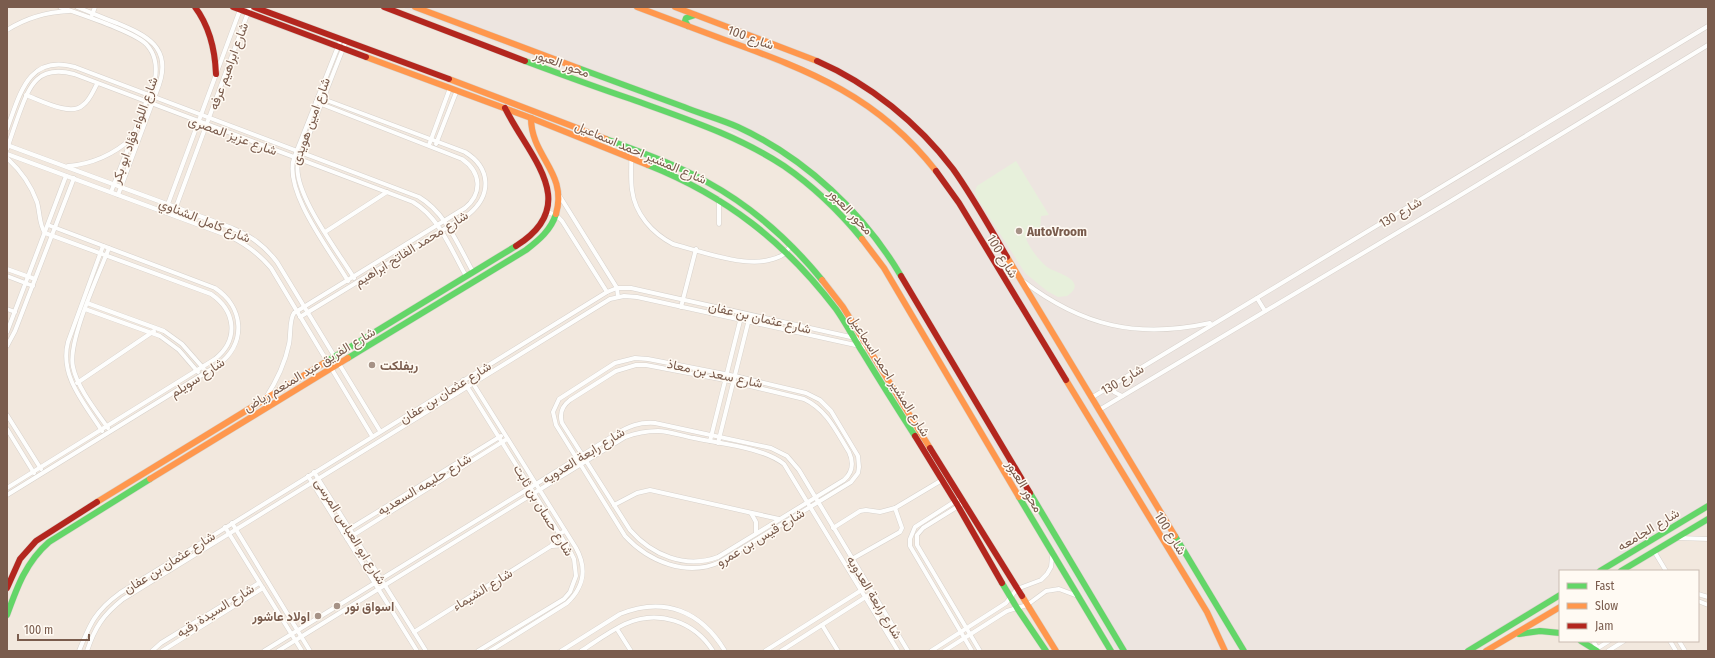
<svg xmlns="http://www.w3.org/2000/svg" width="1715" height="658" font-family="'Fira Sans Condensed',Vazirmatn,sans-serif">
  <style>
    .residential { fill: #f2e8de }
    .industrial { fill: #ede5e0 }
    .garden { fill: #e7f0db }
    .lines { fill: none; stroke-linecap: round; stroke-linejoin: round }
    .street-casing { stroke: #d7d1cb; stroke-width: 5 }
    .fast-casing { stroke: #d9d2cb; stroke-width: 7 }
    .slow-casing { stroke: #d9d2cb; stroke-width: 7 }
    .jam-casing { stroke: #d9d2cb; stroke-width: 7 }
    .street { stroke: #fefefd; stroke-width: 4 }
    .fast { stroke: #63d668; stroke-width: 6 }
    .slow { stroke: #ff974d; stroke-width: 6 }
    .jam { stroke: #b3261e; stroke-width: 6 }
    .poi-dot { fill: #a69286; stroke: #fffaf3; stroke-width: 1.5 }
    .labels { text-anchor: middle; stroke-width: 3; stroke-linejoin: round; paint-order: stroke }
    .street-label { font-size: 13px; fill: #7a5c4d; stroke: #fffaf3 }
    .poi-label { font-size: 13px; font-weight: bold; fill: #7a5c4d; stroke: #fffaf3; text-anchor: start }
  </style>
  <rect width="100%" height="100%" fill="#f9f5f0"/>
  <g class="residential">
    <path d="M7 7H400L720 127 768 150 802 172 832 197 860 226 877 247 1116 651H7Z"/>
    <path d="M1708 508V651H1470L1560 597V641H1698V571H1603Z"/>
  </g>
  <path class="industrial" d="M400 7H1708V508L1603 571H1560V597L1470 651H1116L877 247 860 226 832 197 802 172 779 157 732 132Z"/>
  <path class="garden" d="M1016 161 1049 215 1041 216 1040 233H1037V236L1028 237 1026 239C1031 250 1038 259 1047 267 1055 273 1090 280 1067 296L1058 297 1047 291 1025 273 976 196 975 191 977 186Z"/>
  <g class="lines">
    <g class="street-casing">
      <g id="street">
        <path d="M60 7C79 14 136 32 147 45 156 55 157 67 155 79L111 192"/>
        <path d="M77 7C90 12 103 18 117 23 146 35 172 47 159 85L118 195"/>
        <path d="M92 15 95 7"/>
        <path d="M7 30C26 18 47 12 69 11"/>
        <path d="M341 39 294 158C283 191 331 252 348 281"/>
        <path d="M346 41 298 163C292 192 339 253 354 278"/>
        <path d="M26 95C40 100 71 117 83 105 90 100 93 91 97 84"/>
        <path d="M7 129C20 94 28 54 75 67L419 197C446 213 458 245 473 272"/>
        <path d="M436 144 457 90"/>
        <path d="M7 145 232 228C251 236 264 245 277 262L380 431"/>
        <path d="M429 145 450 88"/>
        <path d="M7 149C11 137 15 125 19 114 30 84 38 65 74 74L413 202C440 218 451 250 466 276"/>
        <path d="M631 150C632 163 630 176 632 190 635 214 652 233 673 244 699 251 744 267 769 260 774 259 780 257 784 254 788 251 787 248 792 246"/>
        <path d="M7 154 229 236C246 244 259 254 271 268L372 436"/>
        <path d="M7 158C20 170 31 185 37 202 40 212 39 225 45 233L211 294C236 311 239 340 215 359L7 488"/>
        <path d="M68 166C93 164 113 155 132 138"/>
        <path d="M559 195 617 288 618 297"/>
        <path d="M165 212 241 7"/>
        <path d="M547 212 556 215 562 221 607 292"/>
        <path d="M173 215 250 7"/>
        <path d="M719 224V199"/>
        <path d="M325 232 387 192"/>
        <path d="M7 269 35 279"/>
        <path d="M7 276 33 286"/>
        <path d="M1023 281C1082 326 1137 339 1210 323"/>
        <path d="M1257 298 1265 311"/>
        <path d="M87 303 164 331 182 344 204 369"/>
        <path d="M681 307 696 249"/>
        <path d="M7 309 15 312"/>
        <path d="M85 309 160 336 179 350 198 372"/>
        <path d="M300 317 469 214C492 195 491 168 465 152L318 97"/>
        <path d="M7 332 66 176"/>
        <path d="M7 346 15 331 74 178"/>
        <path d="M635 358 648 359 735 376 806 393 820 400 831 411 858 456 859 467 858 473 851 482 720 562C687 577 649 562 625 536L556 425 553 412 559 399 615 363Z"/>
        <path d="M636 365H646L725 380 804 399C827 410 836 431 849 452 854 463 853 472 844 480L718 557C685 569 652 555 630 530L562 423C559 413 562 406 570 400L616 371Z"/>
        <path d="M469 377 576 548C587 568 584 587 567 603L490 651"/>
        <path d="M463 380 570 551 574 559 576 576 570 592 564 599 478 651"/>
        <path d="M77 383 154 331"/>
        <path d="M1116 383 1114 392 1122 396"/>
        <path d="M1091 398 1708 26"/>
        <path d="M265 399C276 382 285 364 289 344 291 335 289 320 294 313L465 208C483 193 481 172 462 159L316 102"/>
        <path d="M1099 410 1449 202 1708 45"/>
        <path d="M7 415 41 469"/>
        <path d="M108 428C96 411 77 387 73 367 67 342 99 274 109 248"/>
        <path d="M7 429 34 473"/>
        <path d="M102 431C85 404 59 376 68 342L103 246"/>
        <path d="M710 441 742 313"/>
        <path d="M718 443 750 315"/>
        <path d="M314 472 426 651"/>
        <path d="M308 476 417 651"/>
        <path d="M7 495 218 365C247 343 244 307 215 288L48 225"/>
        <path d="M957 500 915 527 910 539V546L972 651"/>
        <path d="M965 502 923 528 917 535V545L980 651"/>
        <path d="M614 505 637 493 650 490 779 519"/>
        <path d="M751 513 756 522V533"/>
        <path d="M232 523 310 651"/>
        <path d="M225 527 302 651"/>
        <path d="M833 528 860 511 866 510 880 512 895 508 942 480"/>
        <path d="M343 533 501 436"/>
        <path d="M1679 538 1708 539"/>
        <path d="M347 539 507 439"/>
        <path d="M552 546 567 545"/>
        <path d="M1654 551 1666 571"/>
        <path d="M852 559 900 532 902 528 895 508"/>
        <path d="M1698 594 1708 597"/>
        <path d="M1698 601 1708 605"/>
        <path d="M822 625 838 651"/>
        <path d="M617 629 631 651"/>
        <path d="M414 632 551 546 561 533 565 531"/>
        <path d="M1593 641 1598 649"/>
        <path d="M1670 641 1676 651"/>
        <path d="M1679 641 1685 651"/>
        <path d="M1598 648 1609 641"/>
        <path d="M79 651C90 624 95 611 120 593L607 292 617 288H631L864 340"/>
        <path d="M87 651C95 627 103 615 123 599L610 299 624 296 637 297 869 348"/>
        <path d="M152 651 161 643 259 583"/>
        <path d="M162 651 263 588"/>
        <path d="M264 651 536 484 616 434C629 426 639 422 655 423L771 448 787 456 799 470 908 651"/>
        <path d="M278 651 625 437C636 433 646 431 658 431 669 431 682 436 694 438 721 444 762 447 784 464L898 651"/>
        <path d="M561 651 620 614C664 596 701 611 725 651"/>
        <path d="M581 651C595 642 610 631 625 624 658 609 694 621 713 651"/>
        <path d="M765 651 868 586"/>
        <path d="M781 651 872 593"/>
        <path d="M931 651 1006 603 1017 589 1041 580 1047 574 1051 567 1052 557"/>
        <path d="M944 651 1007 611 1027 605 1046 591 1059 589 1075 595"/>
        <path d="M1608 651 1624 641"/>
      </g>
    </g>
    <g class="fast-casing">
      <g id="fast">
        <path d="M688 26 685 21 686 18 695 15"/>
        <path d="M525 61C560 74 595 87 631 99 683 118 737 135 784 166 813 186 839 211 862 239"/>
        <path d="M578 68C613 81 649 94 684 107 701 114 720 119 738 127 805 158 864 213 901 276"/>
        <path d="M606 139C640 152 675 164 707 182 751 206 791 242 822 280"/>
        <path d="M648 165C726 196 785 242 836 309 846 323 854 339 863 353 880 381 897 408 915 436"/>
        <path d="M348 358 526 250C539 240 551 230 556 214"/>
        <path d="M324 363 516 246"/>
        <path d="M1030 493 1124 651"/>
        <path d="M1019 497 1111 651"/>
        <path d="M1175 536 1244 651"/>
        <path d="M1600 571 1708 506"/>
        <path d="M1621 571 1708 519"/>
        <path d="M1002 583 1017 608 1046 651"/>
        <path d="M7 615C17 587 26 562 49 542L150 479"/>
        <path d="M1519 634 1540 631 1560 633"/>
        <path d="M1581 641 1597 651"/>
        <path d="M1468 651 1560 595"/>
      </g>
    </g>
    <g class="slow-casing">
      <g id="slow">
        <path d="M415 7 578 68"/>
        <path d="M637 7C666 18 696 29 725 40 811 71 878 97 936 171"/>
        <path d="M675 7 817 61"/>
        <path d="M366 57 531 118 648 165"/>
        <path d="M449 79 606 139"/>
        <path d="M531 118C531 157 568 172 556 214"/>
        <path d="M862 239 884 268 1019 497"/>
        <path d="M1007 257 1175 536"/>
        <path d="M822 280 843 307 930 448"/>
        <path d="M1066 380 1207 612 1225 651"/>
        <path d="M150 479 348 358"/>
        <path d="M97 502 324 363"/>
        <path d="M1022 596 1056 651"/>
        <path d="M1486 651 1560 607"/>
      </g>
    </g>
    <g class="jam-casing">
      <g id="jam">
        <path d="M195 7C210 27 215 49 216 74"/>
        <path d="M233 7 366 57"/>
        <path d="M254 7 449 79"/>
        <path d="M384 7 525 61"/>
        <path d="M817 61C870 84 918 123 953 169 973 197 990 228 1007 257"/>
        <path d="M505 108C529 157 583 204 516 246"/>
        <path d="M936 171 959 203 1066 380"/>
        <path d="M901 276 1030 493"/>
        <path d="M915 436 958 506 1002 583"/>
        <path d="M930 448 1022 596"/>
        <path d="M7 588 20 559 36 541 97 502"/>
      </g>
    </g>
    <use href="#street" class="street"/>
    <use href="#fast" class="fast"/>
    <use href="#slow" class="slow"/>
    <use href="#jam" class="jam"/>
  </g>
  <g class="poi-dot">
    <circle cx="1019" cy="231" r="4"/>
    <circle cx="372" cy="365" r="4"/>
    <circle cx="337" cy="606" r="4"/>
    <circle cx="318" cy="616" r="4"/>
  </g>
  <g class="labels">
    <g class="street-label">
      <text transform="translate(751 37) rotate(20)" y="5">شارع 100</text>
      <text transform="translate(562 63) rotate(20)" y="5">محور العبور</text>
      <text transform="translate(228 66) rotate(-70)" y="5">شارع ابراهيم عرفه</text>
      <text transform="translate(310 121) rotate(-70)" y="5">شارع امين هويدى</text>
      <text transform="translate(134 130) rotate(-70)" y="5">شارع اللواء فؤاد ابو بكر</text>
      <text transform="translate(233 135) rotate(20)" y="5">شارع عزيز المصرى</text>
      <text transform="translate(641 152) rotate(23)" y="5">شارع المشير احمد اسماعيل</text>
      <text transform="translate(851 211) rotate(47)" y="5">محور العبور</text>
      <text transform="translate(1400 212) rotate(-31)" y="5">شارع 130</text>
      <text transform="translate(205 220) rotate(22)" y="5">شارع كامل الشناوي</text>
      <text transform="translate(411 248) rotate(-32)" y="5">شارع محمد الفاتح ابراهيم</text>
      <text transform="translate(1003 256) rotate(59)" y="5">شارع 100</text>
      <text transform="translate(760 317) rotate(13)" y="5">شارع عثمان بن عفان</text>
      <text transform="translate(309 369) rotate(-31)" y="5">شارع الفريق عبد المنعم رياض</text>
      <text transform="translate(715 373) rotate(12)" y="5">شارع سعد بن معاذ</text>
      <text transform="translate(890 375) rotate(58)" y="5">شارع المشير احمد اسماعيل</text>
      <text transform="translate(197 377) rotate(-33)" y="5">شارع سويلم</text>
      <text transform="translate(1122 379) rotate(-31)" y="5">شارع 130</text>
      <text transform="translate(445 392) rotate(-32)" y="5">شارع عثمان بن عفان</text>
      <text transform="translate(583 455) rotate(-32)" y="5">شارع رابعة العدويه</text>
      <text transform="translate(424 484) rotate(-31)" y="5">شارع حليمه السعديه</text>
      <text transform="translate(1025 486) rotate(59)" y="5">محور العبور</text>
      <text transform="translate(544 510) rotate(59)" y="5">شارع حسان بن ثابت</text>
      <text transform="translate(1648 529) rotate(-31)" y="5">شارع الجامعه</text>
      <text transform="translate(351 531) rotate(58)" y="5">شارع ابو العباس المرسى</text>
      <text transform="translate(1171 533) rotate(58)" y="5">شارع 100</text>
      <text transform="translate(760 537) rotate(-31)" y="5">شارع قيس بن عمرو</text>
      <text transform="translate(169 562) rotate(-32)" y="5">شارع عثمان بن عفان</text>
      <text transform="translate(482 589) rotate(-32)" y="5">شارع الشيماء</text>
      <text transform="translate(875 597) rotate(59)" y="5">شارع رابعة العدويه</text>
      <text transform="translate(215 610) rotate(-32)" y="5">شارع السيدة رقيه</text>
    </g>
    <g class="poi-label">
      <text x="1027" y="236">AutoVroom</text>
      <text x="380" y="370">ريفلكت</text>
      <text x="345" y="611">اسواق نور</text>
      <text x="310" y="621" text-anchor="end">اولاد عاشور</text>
    </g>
  </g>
  <rect width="1715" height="658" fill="none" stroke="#7a5c4d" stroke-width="16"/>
  <rect x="1559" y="570" width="140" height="72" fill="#fffaf3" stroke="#cabbb1"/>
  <rect x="1567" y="583" width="20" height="6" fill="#63d668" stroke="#cabbb1"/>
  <text x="1595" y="590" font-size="12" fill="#7a5c4d">Fast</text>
  <rect x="1567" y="603" width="20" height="6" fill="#ff974d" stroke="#cabbb1"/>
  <text x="1595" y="610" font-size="12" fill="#7a5c4d">Slow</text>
  <rect x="1567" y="623" width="20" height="6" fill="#b3261e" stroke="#cabbb1"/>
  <text x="1595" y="630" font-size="12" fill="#7a5c4d">Jam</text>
  <path d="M18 634v6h71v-6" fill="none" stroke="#7a5c4d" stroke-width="2"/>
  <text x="24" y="634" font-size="12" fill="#7a5c4d" stroke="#fffaf3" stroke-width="3" paint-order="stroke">100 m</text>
</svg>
